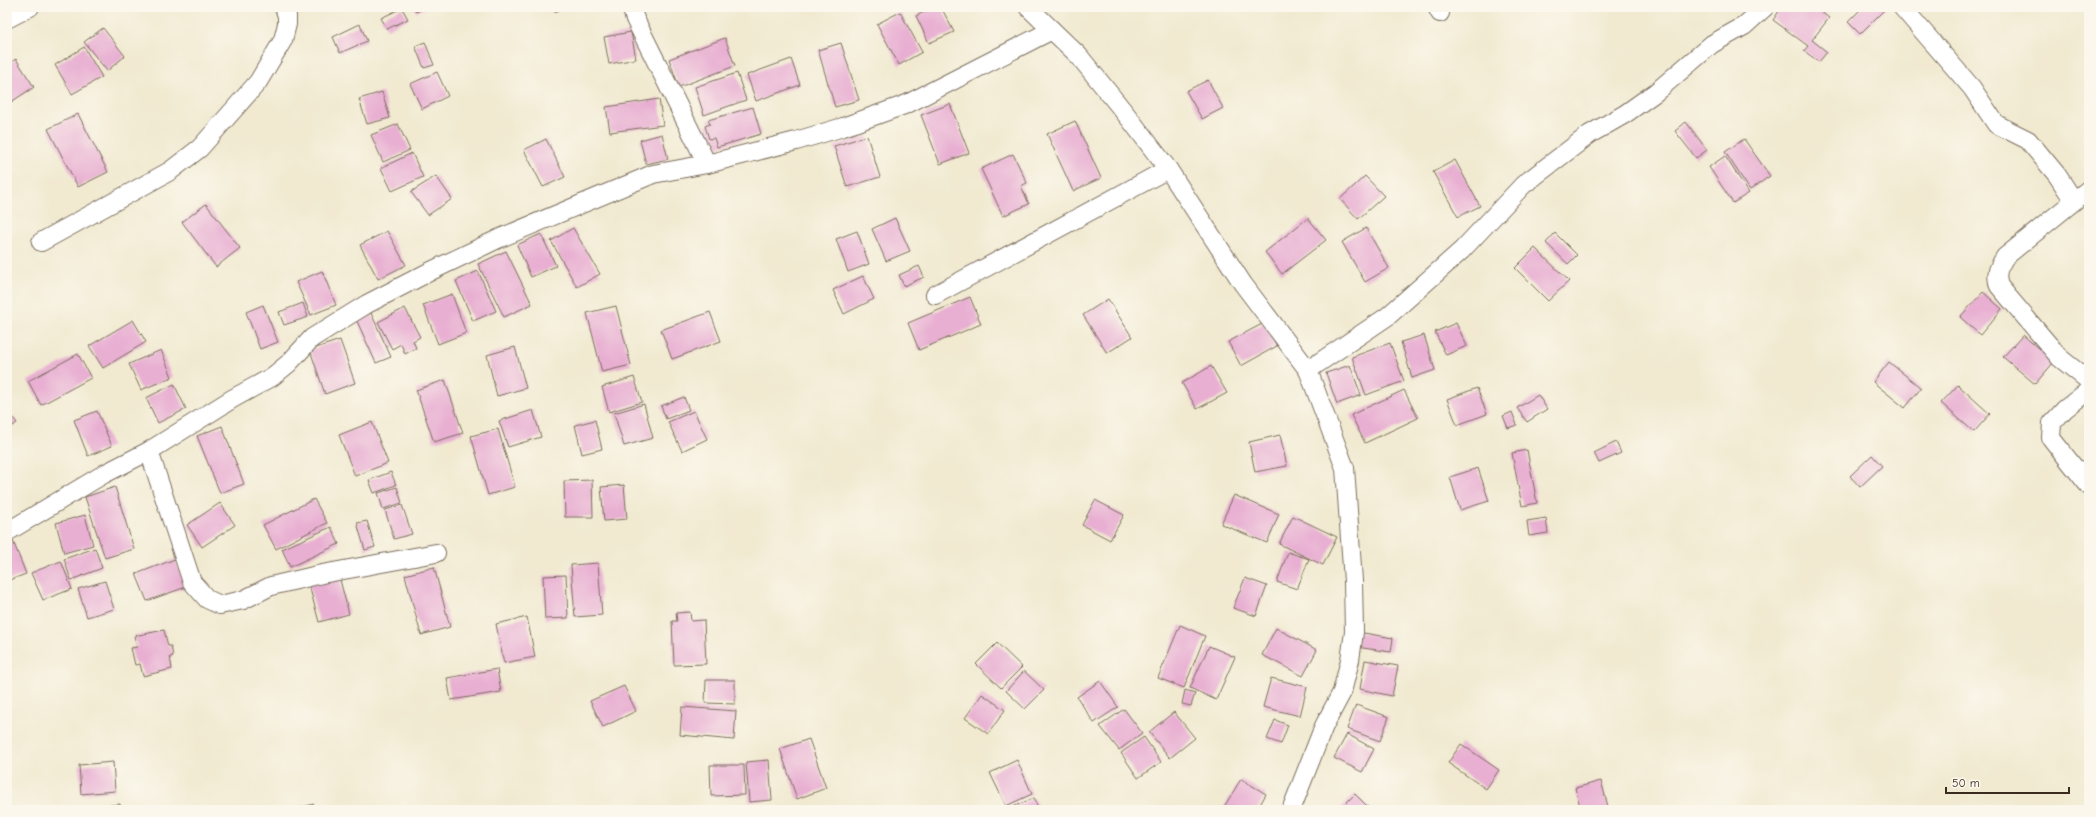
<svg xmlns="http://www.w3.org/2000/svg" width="2096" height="817" font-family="'Comic Neue',sans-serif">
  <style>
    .building { fill: #e8afd2 }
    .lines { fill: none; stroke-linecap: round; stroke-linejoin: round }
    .street-casing { stroke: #7b6d5d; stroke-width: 20 }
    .street { stroke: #fff; stroke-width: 18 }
  </style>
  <rect width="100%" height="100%" fill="#fbf7ec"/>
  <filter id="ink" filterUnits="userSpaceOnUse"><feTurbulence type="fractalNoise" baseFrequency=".025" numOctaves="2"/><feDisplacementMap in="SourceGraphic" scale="8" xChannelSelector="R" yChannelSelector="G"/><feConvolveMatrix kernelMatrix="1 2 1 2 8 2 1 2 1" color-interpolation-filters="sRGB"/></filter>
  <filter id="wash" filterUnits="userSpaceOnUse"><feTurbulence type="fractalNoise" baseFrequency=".012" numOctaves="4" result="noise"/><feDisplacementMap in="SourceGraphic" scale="16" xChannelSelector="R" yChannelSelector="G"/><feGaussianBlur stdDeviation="0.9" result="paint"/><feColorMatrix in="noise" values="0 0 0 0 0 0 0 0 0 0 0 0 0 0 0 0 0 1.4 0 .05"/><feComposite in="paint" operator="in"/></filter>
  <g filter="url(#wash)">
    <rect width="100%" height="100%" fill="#f1ead1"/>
    <g id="blocks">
      <g class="building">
        <path d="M414 7H427L416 12Z"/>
        <path d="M553 7H568L554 12Z"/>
        <path d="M934 7H941L954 32 929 43 916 16Z"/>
        <path d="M1782 7H1815L1829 18 1812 40 1827 52 1819 62 1804 51 1808 46 1773 20Z"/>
        <path d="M1863 7H1887L1860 34 1848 22Z"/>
        <path d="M402 8 408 19 387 29 381 18Z"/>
        <path d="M900 12 922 52 899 65 877 24Z"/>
        <path d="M360 24 367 41 340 53 333 37Z"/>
        <path d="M103 28 125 56 107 71 84 42Z"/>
        <path d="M631 32 636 59 609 64 604 37Z"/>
        <path d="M725 38 735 66 679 87 669 59Z"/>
        <path d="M425 42 434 65 424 68 415 46Z"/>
        <path d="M841 43 859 100 835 107 818 50Z"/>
        <path d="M84 47 102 77 72 94 55 65Z"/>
        <path d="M16 59 34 87 11 102 7 95V65Z"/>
        <path d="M791 59 800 85 756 101 747 75Z"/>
        <path d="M437 72 448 96 422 109 410 84Z"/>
        <path d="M737 73 746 100 704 115 695 87Z"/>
        <path d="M1208 80 1223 108 1202 119 1186 91Z"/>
        <path d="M382 92 390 118 367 124 359 99Z"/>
        <path d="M659 99 663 125 610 132 606 107Z"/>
        <path d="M950 104 969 153 940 164 921 115Z"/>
        <path d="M753 107 761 134 717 147 714 138 709 139 705 126 710 124 708 120Z"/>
        <path d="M78 114 108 172 78 187 48 129Z"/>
        <path d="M1075 121 1101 178 1073 191 1047 134Z"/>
        <path d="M1686 122 1707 150 1696 158 1675 131Z"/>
        <path d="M398 124 410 150 383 162 371 135Z"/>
        <path d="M662 134 668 159 646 164 640 140Z"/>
        <path d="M867 136 880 177 847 187 834 146Z"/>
        <path d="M546 139 565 177 543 187 524 150Z"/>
        <path d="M1744 139 1770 176 1750 190 1725 152Z"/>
        <path d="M412 153 423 177 392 191 381 168Z"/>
        <path d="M1013 154 1027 183 1021 186 1029 204 1003 216 981 169Z"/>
        <path d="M1725 156 1749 193 1733 203 1709 167Z"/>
        <path d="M1455 160 1480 206 1458 217 1433 172Z"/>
        <path d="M436 176 452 199 428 215 411 192Z"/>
        <path d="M1365 176 1384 196 1358 219 1340 199Z"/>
        <path d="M206 204 240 248 216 267 182 222Z"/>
        <path d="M895 218 910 251 886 261 872 229Z"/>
        <path d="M1308 218 1326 240 1282 274 1265 252Z"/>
        <path d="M573 228 600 274 577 287 551 241Z"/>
        <path d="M1366 228 1389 268 1365 282 1342 242Z"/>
        <path d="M387 231 406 265 378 279 360 245Z"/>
        <path d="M857 231 869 264 848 272 836 239Z"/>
        <path d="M1555 233 1577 255 1568 264 1546 243Z"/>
        <path d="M541 234 556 266 531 277 517 245Z"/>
        <path d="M1535 248 1569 281 1548 301 1515 268Z"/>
        <path d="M506 251 532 304 504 317 478 264Z"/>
        <path d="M919 266 924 277 904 286 899 275Z"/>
        <path d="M322 271 336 305 311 315 296 282Z"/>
        <path d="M478 271 496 311 473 321 456 281Z"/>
        <path d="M863 276 874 299 844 314 833 290Z"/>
        <path d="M1983 292 2002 309 1980 335 1960 317Z"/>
        <path d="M452 294 466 333 438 344 423 305Z"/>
        <path d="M970 297 981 324 919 350 908 323Z"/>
        <path d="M1108 299 1132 337 1107 353 1083 315Z"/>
        <path d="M303 303 308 317 284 325 279 312Z"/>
        <path d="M263 305 278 342 260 349 246 312Z"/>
        <path d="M616 306 631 365 602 372 587 313Z"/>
        <path d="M405 308 420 337 413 341 416 348 405 354 401 344 392 349 378 322Z"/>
        <path d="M710 312 721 341 672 359 661 330Z"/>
        <path d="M371 313 391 357 376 363 356 319Z"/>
        <path d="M133 320 146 342 103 368 89 346Z"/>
        <path d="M1264 323 1277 346 1241 366 1228 342Z"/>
        <path d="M1456 323 1467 346 1446 355 1435 332Z"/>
        <path d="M1424 335 1435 370 1412 378 1401 342Z"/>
        <path d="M2023 335 2054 362 2035 384 2003 357Z"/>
        <path d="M340 340 355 383 325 394 310 350Z"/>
        <path d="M1390 343 1404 381 1366 395 1352 357Z"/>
        <path d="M515 347 526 388 497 396 487 355Z"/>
        <path d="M161 350 172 377 141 390 129 364Z"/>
        <path d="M78 354 91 378 41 405 28 381Z"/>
        <path d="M1889 362 1921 388 1905 408 1873 382Z"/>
        <path d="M1350 365 1361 395 1337 404 1326 373Z"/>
        <path d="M1211 366 1227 393 1197 409 1182 383Z"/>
        <path d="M634 377 642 402 609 412 602 387Z"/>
        <path d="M445 380 463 433 434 442 416 390Z"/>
        <path d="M174 384 186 409 158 423 146 398Z"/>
        <path d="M1958 385 1990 414 1974 432 1941 403Z"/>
        <path d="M1477 388 1487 414 1457 425 1447 399Z"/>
        <path d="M1404 390 1418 418 1365 443 1351 415Z"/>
        <path d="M1538 395 1547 409 1527 422 1517 408Z"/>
        <path d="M684 397 689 410 666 419 661 406Z"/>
        <path d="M644 404 653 438 624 446 614 413Z"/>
        <path d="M7 409 17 423 7 430Z"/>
        <path d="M533 410 541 437 508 447 499 421Z"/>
        <path d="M97 411 112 446 88 456 74 420Z"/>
        <path d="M694 411 707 439 682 451 668 422Z"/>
        <path d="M1512 412 1517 425 1508 428 1503 416Z"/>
        <path d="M595 420 602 449 582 454 575 425Z"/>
        <path d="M372 422 388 463 355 476 339 435Z"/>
        <path d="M222 426 244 484 220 493 197 436Z"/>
        <path d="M498 429 515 487 488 495 471 436Z"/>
        <path d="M1280 435 1287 466 1255 472 1249 442Z"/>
        <path d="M1616 442 1621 453 1599 463 1594 453Z"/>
        <path d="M1527 450 1537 503 1522 506 1512 453Z"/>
        <path d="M1872 455 1882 466 1860 487 1850 476Z"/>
        <path d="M1478 468 1489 501 1460 510 1450 477Z"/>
        <path d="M391 472 396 485 374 493 369 480Z"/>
        <path d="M592 480 593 517H565L564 481Z"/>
        <path d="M624 485 627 519 604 521 601 487Z"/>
        <path d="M115 487 134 549 105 558 85 497Z"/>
        <path d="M397 487 402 503 383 509 378 493Z"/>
        <path d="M1234 495 1279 514 1267 543 1221 524Z"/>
        <path d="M314 499 327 523 276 549 263 525Z"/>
        <path d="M1095 500 1124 515 1110 540 1082 525Z"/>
        <path d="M220 503 235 525 202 547 187 525Z"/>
        <path d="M402 505 412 534 394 539 385 510Z"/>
        <path d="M85 515 93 545 64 553 56 523Z"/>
        <path d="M1293 516 1337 537 1323 565 1279 544Z"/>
        <path d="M1546 518 1548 533 1529 536 1527 521Z"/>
        <path d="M367 521 375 547 365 550 357 523Z"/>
        <path d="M331 527 339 544 290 567 282 549Z"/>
        <path d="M13 541 26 574 7 581V544Z"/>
        <path d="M95 548 102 568 71 580 64 559Z"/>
        <path d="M1288 552 1309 559 1297 589 1277 582Z"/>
        <path d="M175 559 186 587 147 601 136 574Z"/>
        <path d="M61 561 72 589 43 600 31 573Z"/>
        <path d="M598 563 602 615 575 617 571 565Z"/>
        <path d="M434 567 450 627 421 635 405 575Z"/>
        <path d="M566 575 568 618 545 619 543 576Z"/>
        <path d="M339 576 349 614 319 622 309 585Z"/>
        <path d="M1245 578 1267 586 1256 616 1233 608Z"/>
        <path d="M105 581 114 609 87 617 78 589Z"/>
        <path d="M690 612 691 621 704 620 706 664 674 665 672 621H677L676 613Z"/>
        <path d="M527 617 535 657 504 663 496 624Z"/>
        <path d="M1180 625 1205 636 1184 688 1158 678Z"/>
        <path d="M1276 628 1317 650 1303 676 1262 655Z"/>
        <path d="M164 630 168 646H171L173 656 170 657 172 669 143 676 140 664 135 665 131 648 137 647 134 636Z"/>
        <path d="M1358 632 1393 638 1391 652 1356 647Z"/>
        <path d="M997 643 1022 667 1001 688 976 664Z"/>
        <path d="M1209 646 1235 657 1216 700 1190 688Z"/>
        <path d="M1365 660 1398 666 1392 696 1360 689Z"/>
        <path d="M497 669 501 692 451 700 447 678Z"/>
        <path d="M1024 671 1044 690 1025 709 1006 691Z"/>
        <path d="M1271 678 1307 687 1300 716 1263 707Z"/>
        <path d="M706 680H735V704L705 703Z"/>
        <path d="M1100 681 1118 707 1094 723 1077 697Z"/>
        <path d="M624 686 636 711 603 727 590 701Z"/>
        <path d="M1185 690 1195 693 1191 706 1182 704Z"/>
        <path d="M982 694 1005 710 988 734 965 718Z"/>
        <path d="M1356 705 1389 717 1380 741 1347 729Z"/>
        <path d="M682 707 736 711 734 740 680 735Z"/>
        <path d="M1124 709 1142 733 1119 750 1100 726Z"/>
        <path d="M1174 712 1195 738 1170 758 1149 732Z"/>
        <path d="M1275 720 1288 725 1281 744 1267 739Z"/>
        <path d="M1347 734 1374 749 1362 772 1334 758Z"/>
        <path d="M1144 737 1161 762 1138 778 1121 753Z"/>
        <path d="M809 739 826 788 797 799 780 749Z"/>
        <path d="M1461 744 1499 770 1486 789 1448 763Z"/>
        <path d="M769 760 772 800 749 802 746 762Z"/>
        <path d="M1017 760 1032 794 1006 806 990 773Z"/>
        <path d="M113 762 115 791 81 794 79 765Z"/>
        <path d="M710 765H744L745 795 711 796Z"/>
        <path d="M1241 779 1266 794 1257 810H1222Z"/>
        <path d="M1601 781 1609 810H1581L1575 788Z"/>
        <path d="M1355 794 1371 810H1339Z"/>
        <path d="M1034 798 1039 810H1005Z"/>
        <path d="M120 804 121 810H75V809Z"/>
        <path d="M314 804 315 810H299V808Z"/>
      </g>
    </g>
  </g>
  <g filter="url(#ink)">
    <use href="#blocks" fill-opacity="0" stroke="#7b6d5d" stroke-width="1"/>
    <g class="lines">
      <g class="street-casing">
        <g id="street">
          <path d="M631 7 635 19 707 164"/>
          <path d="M1028 7 1079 56 1129 118 1168 169 1243 284 1308 370 1345 468 1353 581 1354 632 1350 660 1342 692 1324 726 1291 810"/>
          <path d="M1437 7 1440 13"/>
          <path d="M1902 7 1972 88 1996 124 2028 140 2057 175 2074 201"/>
          <path d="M7 19 30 7"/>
          <path d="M2089 189 2005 257C1998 268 1995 274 1999 286L2060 358 2089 381"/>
          <path d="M41 242 170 171 200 148 258 82 283 40 287 24V16L284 7"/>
          <path d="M935 295 1168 169"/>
          <path d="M1308 370 1388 316 1462 250 1523 185 1590 134 1625 114 1656 92 1712 44 1744 26 1765 7"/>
          <path d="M2089 390 2065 409 2052 423 2051 438 2089 486"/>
          <path d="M149 451 192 582 207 599 220 605 243 600 271 586 322 574 436 553"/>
          <path d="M7 532 104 474 149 451 232 399 272 377 289 363 312 338 367 304 431 271 498 239 653 174 707 164 796 141 843 127 907 104 1052 30"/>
        </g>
      </g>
      <use href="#street" class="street"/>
    </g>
  </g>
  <rect width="2096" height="817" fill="none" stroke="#fbf7ec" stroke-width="24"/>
  <path d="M1946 787v6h123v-6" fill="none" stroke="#3b2a1e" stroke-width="2"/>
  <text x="1952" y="787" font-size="12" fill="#3b2a1e" stroke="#fbf7ec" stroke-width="3" paint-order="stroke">50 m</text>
</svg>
